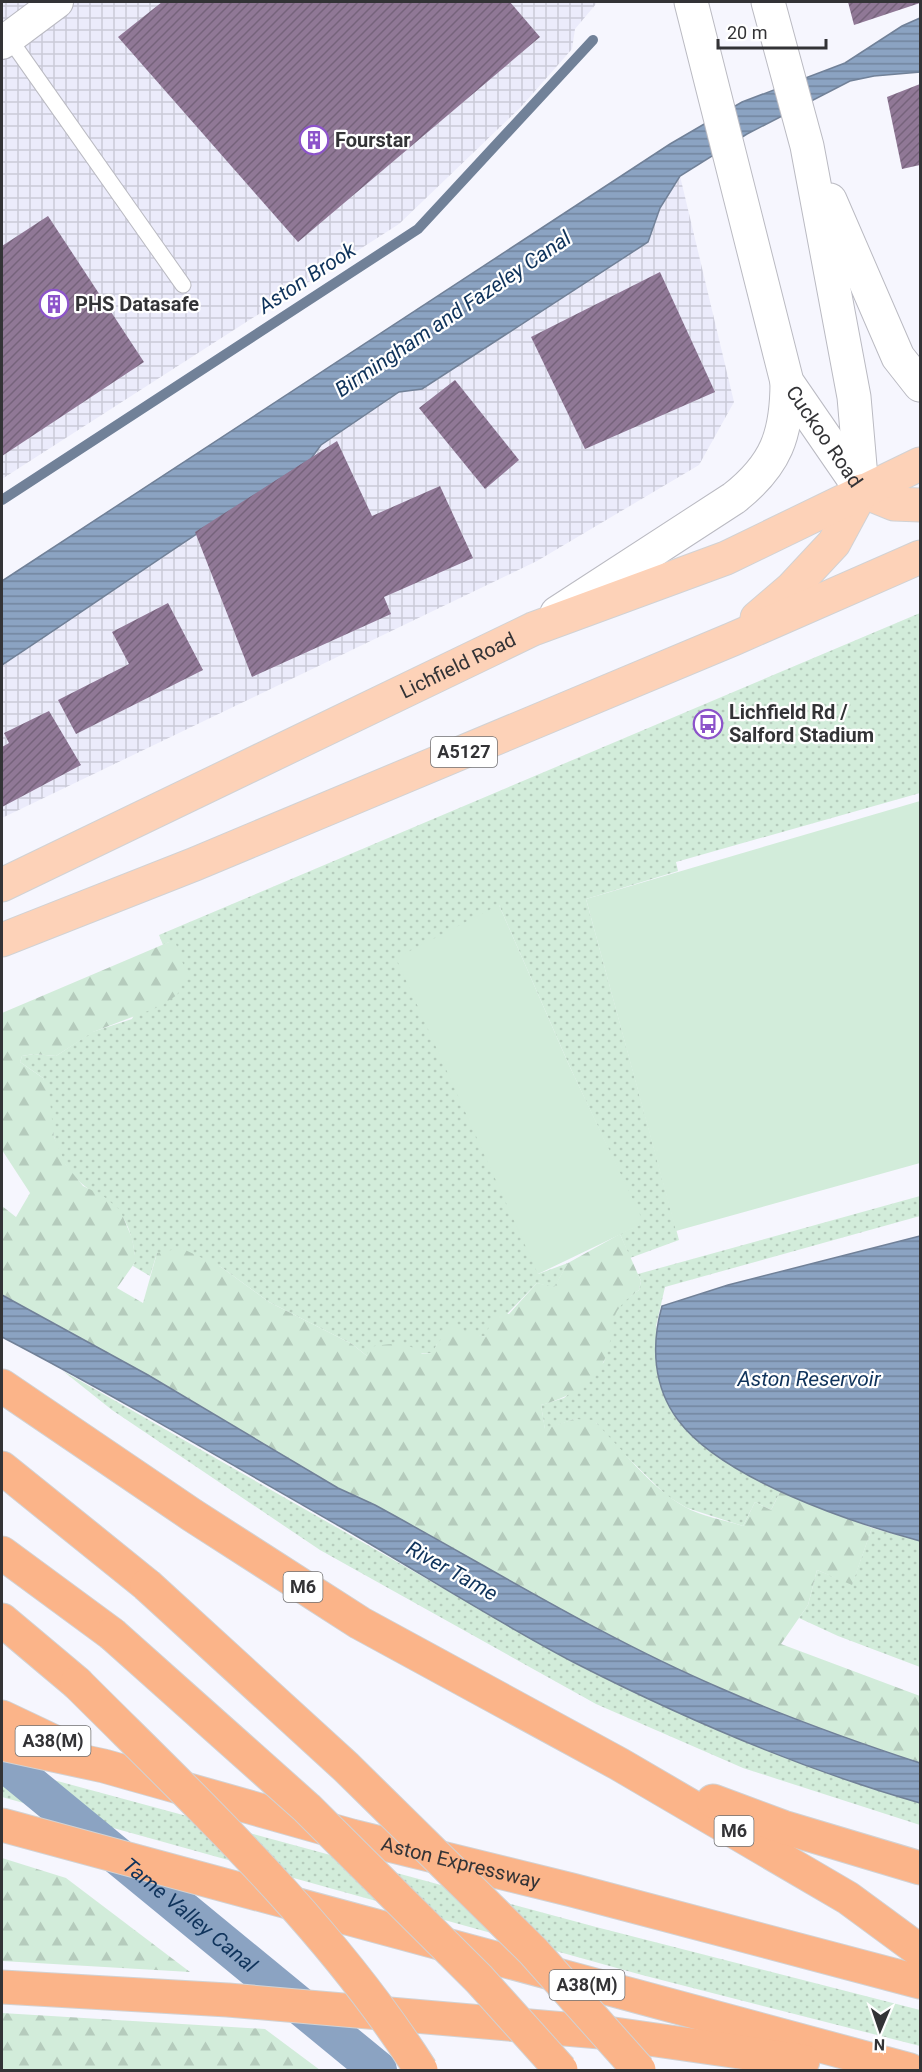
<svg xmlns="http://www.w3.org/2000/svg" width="922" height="2072" font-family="Roboto,sans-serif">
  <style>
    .industrial { fill: url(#industrial-grid) }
    .grass { fill: url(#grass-dots) }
    .forest { fill: url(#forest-firs) }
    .garden { fill: #d2ecda }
    .water { fill: url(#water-rules); stroke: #718198; stroke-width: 1.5 }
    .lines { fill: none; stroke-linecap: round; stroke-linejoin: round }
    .stream { stroke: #718198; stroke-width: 10 }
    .canal { stroke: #8ba3c2; stroke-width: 38 }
    .building { fill: url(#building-hatch) }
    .lane-casing { stroke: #babac2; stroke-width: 17 }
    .street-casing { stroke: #babac2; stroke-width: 34 }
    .secondary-casing { stroke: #babac2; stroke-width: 35 }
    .primary-casing { stroke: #d2d2d3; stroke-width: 35 }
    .highway-casing { stroke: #d2d2d3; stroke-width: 35 }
    .lane { stroke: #fff; stroke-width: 15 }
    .street { stroke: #fff; stroke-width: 32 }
    .secondary { stroke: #fff; stroke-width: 33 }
    .primary { stroke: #fdd2b8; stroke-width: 33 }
    .highway { stroke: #fbb489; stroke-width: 33 }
    .highway-bridge-casing { stroke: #d2d2d3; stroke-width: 35; stroke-linecap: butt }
    .highway-bridge { stroke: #fbb489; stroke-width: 33 }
    .labels { text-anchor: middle; stroke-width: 4.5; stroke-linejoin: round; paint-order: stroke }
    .shield { fill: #fff; stroke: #707072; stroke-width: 1.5 }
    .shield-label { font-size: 18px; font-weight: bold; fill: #333336 }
    .poi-label { font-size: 20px; font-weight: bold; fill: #333336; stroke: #fff; text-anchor: start }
    .street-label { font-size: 20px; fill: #333336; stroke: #fff }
    .water-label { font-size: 21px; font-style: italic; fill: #0f335b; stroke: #fff }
  </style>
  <defs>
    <pattern id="industrial-grid" width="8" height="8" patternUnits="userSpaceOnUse" patternTransform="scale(1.5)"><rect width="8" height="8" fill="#ebebfb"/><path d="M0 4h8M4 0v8" fill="none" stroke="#cacad8"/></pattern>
    <pattern id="grass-dots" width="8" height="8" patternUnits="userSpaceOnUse" patternTransform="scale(1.5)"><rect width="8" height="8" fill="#d2ecda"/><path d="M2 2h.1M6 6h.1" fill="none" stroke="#b5cbbc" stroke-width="1.8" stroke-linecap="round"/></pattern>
    <pattern id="forest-firs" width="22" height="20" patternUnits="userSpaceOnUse" patternTransform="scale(1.5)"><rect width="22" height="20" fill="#d2ecda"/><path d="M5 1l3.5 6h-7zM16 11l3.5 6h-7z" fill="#b5cbbc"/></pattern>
    <pattern id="water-rules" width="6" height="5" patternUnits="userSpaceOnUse" patternTransform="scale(1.5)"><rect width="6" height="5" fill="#8ba3c2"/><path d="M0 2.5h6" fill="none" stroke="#72859e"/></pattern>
    <pattern id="building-hatch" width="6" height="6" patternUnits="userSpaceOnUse" patternTransform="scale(1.5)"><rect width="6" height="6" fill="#907896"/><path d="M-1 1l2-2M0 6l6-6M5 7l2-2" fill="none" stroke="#76637b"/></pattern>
  </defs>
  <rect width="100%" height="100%" fill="#f6f6fe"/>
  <g class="industrial">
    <path d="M2 2H595L596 4 575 29 572 49 520 108 399 224 2 479Z"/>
    <path d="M680 176 734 402 699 465 537 561 2 818V665L122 585 195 532 310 460 321 445 399 392 422 389 647 242 660 208Z"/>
  </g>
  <g class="grass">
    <path d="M920 613V793L676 862 678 871 586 899 679 1240 630 1258 620 1234 643 1223 569 1065 499 905 538 1274 568 1263 554 1288 537 1283 485 1337 472 1334 437 1344 433 1353 367 1356 352 1344 269 1302 221 1267 157 1253 150 1276 133 1266C137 1259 134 1252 133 1244 124 1195 89 1201 67 1167 50 1142 50 1106 43 1078L20 1062 22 1056 34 1054 56 1056 92 1032 132 1019 169 942 163 945 159 935Z"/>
    <path d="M920 1196V1216L665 1287 656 1326 664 1396 677 1420 699 1442 730 1465 781 1490 771 1510 755 1502 743 1526 687 1508 667 1496 609 1439 596 1423 574 1419 545 1430 541 1405 564 1398 604 1362 612 1319 622 1302 639 1290 641 1281 638 1274Z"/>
    <path d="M63 1371 574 1663 670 1709 769 1751 920 1803V1825L743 1768 596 1704 320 1550 112 1410Z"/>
    <path d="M872 1528 920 1541V1667L838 1636 799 1618 808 1605 817 1570 852 1584Z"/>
    <path d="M2 1766 596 1927 920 2010V2046L642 1975 2 1797Z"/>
  </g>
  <g class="forest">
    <path d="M169 942 176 944 187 975 177 995 161 1006 93 1032 56 1056 34 1054 22 1056 20 1062 43 1078 49 1092 54 1137 66 1165 83 1186 102 1195 120 1210 132 1238 136 1261 117 1288 143 1303 157 1253 181 1248 221 1267 269 1302 352 1344 367 1356 369 1347C388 1344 407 1340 422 1354L432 1353 437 1344 452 1326 485 1337 494 1314H509L537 1283 554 1287 568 1263 620 1234 641 1281 639 1290C601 1316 619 1328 604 1361 592 1386 566 1398 541 1405L545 1429 574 1419 593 1420C623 1449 647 1485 685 1507 701 1516 724 1520 743 1526L755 1502 771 1510 781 1490 872 1528 852 1585 817 1570 808 1605 781 1644 920 1696V1763C853 1741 786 1717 720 1688 601 1637 489 1567 375 1505L338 1488 148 1375 2 1295V1206L16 1217 30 1193 2 1150V1013Z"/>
    <path d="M2 1858 66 1878 190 1972 2 1961Z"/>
    <path d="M2 2013 265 2029 320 2070H2Z"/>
  </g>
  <g class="garden">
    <path d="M920 801V1163L676 1231 586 899Z"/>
    <path d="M499 905 569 1065 644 1223 538 1274 396 958Z"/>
  </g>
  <g class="water">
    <path d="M920 18V72L874 76 850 81 747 134 680 176 660 208 648 242 422 389 399 392 321 445 310 460C205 526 105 597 2 665V581L670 144 742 102 845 63 902 26Z"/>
    <path d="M920 1236V1541C850 1522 722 1479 678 1420 653 1387 651 1345 662 1306L728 1285Z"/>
    <path d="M2 1295 148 1375 338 1488 375 1505C489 1567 601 1637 720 1688 786 1717 853 1741 920 1763V1803C801 1769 685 1719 575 1663 495 1621 419 1572 341 1527 229 1463 117 1397 2 1337Z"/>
  </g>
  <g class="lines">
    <path class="stream" d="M2 500 418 229 593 40"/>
    <path class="canal" id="s1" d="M2 1761 378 2070"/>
  </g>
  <g class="building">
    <path d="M162 2H510L540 37 298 242 118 37Z"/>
    <path d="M848 2H920V3L854 25Z"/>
    <path d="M920 84V165L902 169 887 97Z"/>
    <path d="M48 216 144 362 2 456V246Z"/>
    <path d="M660 272 715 392 585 449 531 337Z"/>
    <path d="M455 380 519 460 485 489 419 408Z"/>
    <path d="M337 441 372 516 440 486 473 558 384 597 391 614 252 677 195 532Z"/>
    <path d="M168 603 203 670 76 734 58 700 129 664 112 632Z"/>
    <path d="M49 711 81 765 2 807V747L9 743 4 733Z"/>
  </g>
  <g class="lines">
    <g class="lane-casing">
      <path id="lane" d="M9 38 183 285"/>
    </g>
    <g class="street-casing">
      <path id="street" d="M2 43 57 2"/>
    </g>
    <g class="secondary-casing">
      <g id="secondary">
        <path id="s2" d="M691 2 787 382 862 491"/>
        <path d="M768 2 807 146 854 397 862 489"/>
        <path d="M830 200 898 357 920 385"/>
        <path d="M557 613 734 498C776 465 787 435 787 382"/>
      </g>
    </g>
    <g class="primary-casing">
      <g id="primary">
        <path d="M862 491 894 504 920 505"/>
        <path d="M757 618 792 588 834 543 862 491"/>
        <path id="s3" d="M2 885 533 629 726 558 920 464"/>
        <path d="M2 940 195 864 733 639 920 557"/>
      </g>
    </g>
    <g class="highway-casing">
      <g id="highway">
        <path d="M2 1386 192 1515 360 1623 619 1764 848 1898 920 1951"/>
        <path d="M2 1468 147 1585"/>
        <path d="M2 1553 112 1634"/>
        <path d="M2 1620 77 1683"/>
        <path d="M2 1717 57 1743"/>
        <path id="s4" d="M2 1744 104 1766 352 1836 572 1890 920 1982"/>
        <path d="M713 1801 783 1827 920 1868"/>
        <path d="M2 1825 910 2070"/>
        <path d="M2 1987 228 2000 600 2032 803 2061"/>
      </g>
    </g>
    <use href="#lane" class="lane"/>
    <use href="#street" class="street"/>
    <use href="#secondary" class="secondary"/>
    <use href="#primary" class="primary"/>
    <use href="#highway" class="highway"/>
    <g class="highway-bridge-casing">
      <g id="highway-bridge">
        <path d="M147 1585 346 1767 533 1951 639 2070"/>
        <path d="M112 1634 307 1808 479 1979 561 2070"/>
        <path d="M77 1683C199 1805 328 1924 421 2070"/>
      </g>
    </g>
    <use href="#highway-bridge" class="highway-bridge"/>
  </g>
  <defs>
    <g id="building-ring" transform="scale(1.5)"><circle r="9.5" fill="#fff" stroke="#8c53ca" stroke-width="1.5"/><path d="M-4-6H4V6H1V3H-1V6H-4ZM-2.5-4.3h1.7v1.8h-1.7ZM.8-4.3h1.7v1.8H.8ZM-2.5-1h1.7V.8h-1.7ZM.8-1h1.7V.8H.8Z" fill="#8c53ca"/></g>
    <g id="bus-ring" transform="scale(1.5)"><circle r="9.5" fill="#fff" stroke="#8c53ca" stroke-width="1.5"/><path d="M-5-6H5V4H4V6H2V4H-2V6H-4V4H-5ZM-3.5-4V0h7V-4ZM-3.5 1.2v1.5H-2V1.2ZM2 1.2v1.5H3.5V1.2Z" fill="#8c53ca"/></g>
  </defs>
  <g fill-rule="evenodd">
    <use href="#building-ring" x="314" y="140"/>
    <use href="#building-ring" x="54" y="304"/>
    <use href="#bus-ring" x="708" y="724"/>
  </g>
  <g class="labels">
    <g class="shield">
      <rect x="431" y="737" width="66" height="30" rx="4.5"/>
      <rect x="283.5" y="1572" width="39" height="30" rx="4.5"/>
      <rect x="15.5" y="1726" width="75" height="30" rx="4.5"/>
      <rect x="714.5" y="1816" width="39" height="30" rx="4.5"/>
      <rect x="549.5" y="1970" width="75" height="30" rx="4.5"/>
    </g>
    <g class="shield-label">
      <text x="464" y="758">A5127</text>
      <text x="303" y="1593">M6</text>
      <text x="53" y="1747">A38(M)</text>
      <text x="734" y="1837">M6</text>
      <text x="587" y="1991">A38(M)</text>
    </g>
    <g class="poi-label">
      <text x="335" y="147">Fourstar</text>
      <text x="75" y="311">PHS Datasafe</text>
      <text x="729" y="719">Lichfield Rd /<tspan x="729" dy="23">Salford Stadium</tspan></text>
    </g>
    <g class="street-label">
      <text dy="7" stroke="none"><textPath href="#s2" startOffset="458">Cuckoo Road</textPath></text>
      <text dy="7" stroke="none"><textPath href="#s3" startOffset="506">Lichfield Road</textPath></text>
      <text dy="7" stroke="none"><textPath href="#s4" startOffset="474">Aston Expressway</textPath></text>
    </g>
    <g class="water-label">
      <text transform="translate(307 278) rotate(-33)" y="7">Aston Brook</text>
      <text transform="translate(453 314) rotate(-34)" y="7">Birmingham and Fazeley Canal</text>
      <text x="809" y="1386">Aston Reservoir</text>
      <text transform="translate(452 1571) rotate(29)" y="7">River Tame</text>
      <text dy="7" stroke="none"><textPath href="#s1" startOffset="243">Tame Valley Canal</textPath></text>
    </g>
  </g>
  <rect width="922" height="2072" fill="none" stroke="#333336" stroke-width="6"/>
  <g transform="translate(880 2030) rotate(182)" stroke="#ffffff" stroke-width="4.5" paint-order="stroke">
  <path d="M0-4.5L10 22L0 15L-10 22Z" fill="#333336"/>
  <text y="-9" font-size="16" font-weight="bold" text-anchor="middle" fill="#333336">N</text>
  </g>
  <path d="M718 39v9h108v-9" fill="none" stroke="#333336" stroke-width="3"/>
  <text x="727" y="39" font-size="18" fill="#333336" stroke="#ffffff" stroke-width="4.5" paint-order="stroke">20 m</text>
</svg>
